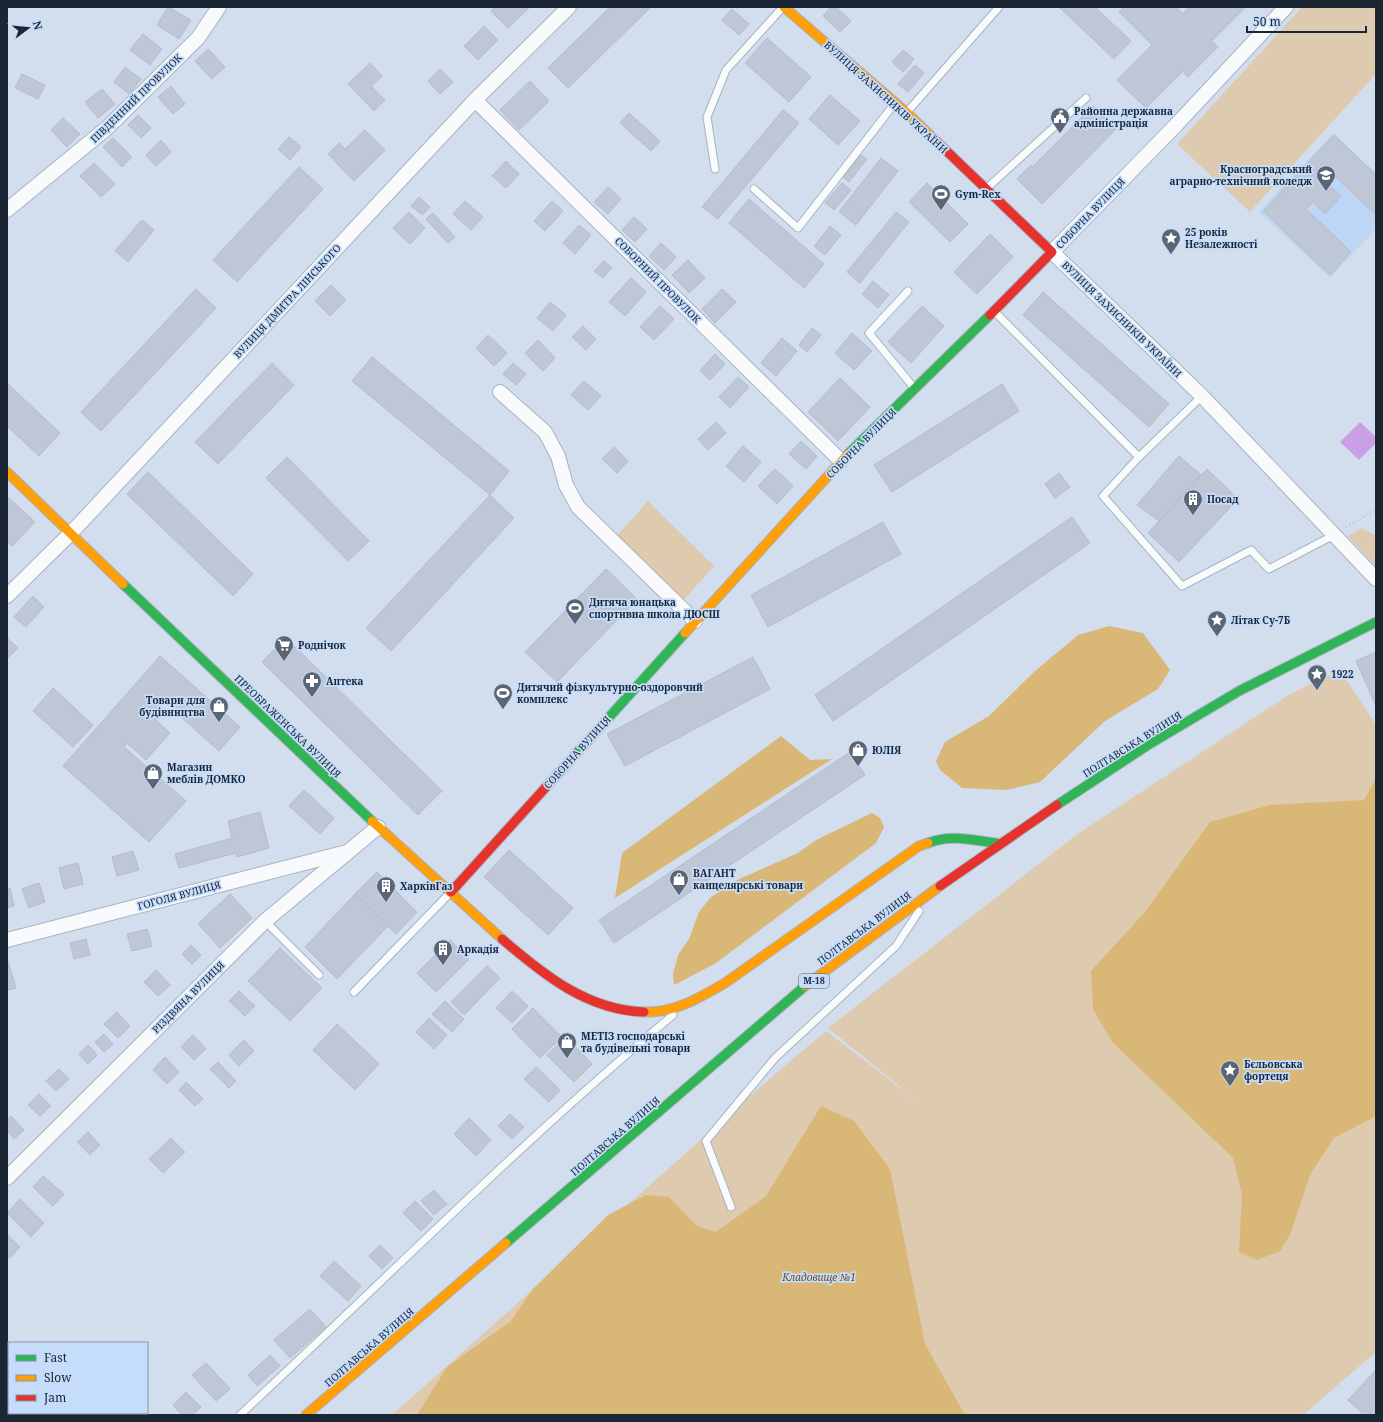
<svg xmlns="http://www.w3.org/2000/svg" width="1383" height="1422" font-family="'Noto Serif',serif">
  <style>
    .built { fill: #bed6f6 }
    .green { fill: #decbaf }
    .forest { fill: #d8b777 }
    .water { fill: #ca9fe6 }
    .building { fill: #bfc7d6; stroke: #b4bbca }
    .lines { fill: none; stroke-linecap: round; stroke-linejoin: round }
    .lane-casing { stroke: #a8b3c1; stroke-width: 9 }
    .street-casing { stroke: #a8b3c1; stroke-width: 16 }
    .fast-casing { stroke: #a8b3c1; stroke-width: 11 }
    .slow-casing { stroke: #a8b3c1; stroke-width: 11 }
    .jam-casing { stroke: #a8b3c1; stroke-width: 11 }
    .path { stroke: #bfc2c8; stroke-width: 2.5; stroke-dasharray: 1 3; stroke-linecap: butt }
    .lane { stroke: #f8fafc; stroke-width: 7 }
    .street { stroke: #f8fafc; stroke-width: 14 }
    .fast { stroke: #30b455; stroke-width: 9 }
    .slow { stroke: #ff9f0a; stroke-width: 9 }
    .jam { stroke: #e5322d; stroke-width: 9 }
    .labels { text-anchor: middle; stroke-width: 3.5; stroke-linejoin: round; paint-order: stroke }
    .shield { fill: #c5dcfb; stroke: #4e5d70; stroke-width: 1 }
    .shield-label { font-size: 9px; font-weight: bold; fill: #1b2634 }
    .street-label { font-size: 10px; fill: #1b2634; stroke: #c5dcfb }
    .poi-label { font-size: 10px; font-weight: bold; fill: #1b2634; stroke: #c5dcfb; text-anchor: start }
    .park-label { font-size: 10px; font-style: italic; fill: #694c20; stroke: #c5dcfb }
  </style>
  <rect width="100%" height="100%" fill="#d2deee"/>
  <path class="built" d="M1333 133 1376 173V229L1330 278 1259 212Z"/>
  <g class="green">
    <path d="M1302 7H1376V74L1250 212 1177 144Z"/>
    <path d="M648 501 714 566 683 601 615 538Z"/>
    <path d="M1362 528 1376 536V566L1348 536Z"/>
    <path d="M1340 670 1376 725V1352L1303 1415H392L761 1086 826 1031 920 1103 828 1028 1076 835 1290 694Z"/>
  </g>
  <g class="forest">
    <path d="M1109 626 1143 633 1170 670 1158 689 1105 721 1040 782 1006 790 962 788 940 770 936 761 945 742 989 716 1035 671 1078 635Z"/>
    <path d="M781 736 810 760 832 759 615 898 622 853Z"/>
    <path d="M1376 779V1116L1334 1138 1311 1173 1290 1235 1280 1251 1257 1260 1239 1252 1242 1195 1233 1158 1112 1042 1093 1009 1091 971 1145 912 1210 822 1270 805 1364 800Z"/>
    <path d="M872 813 880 818 884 827 876 843 716 963 674 985 673 974 678 955 689 939 699 912 711 897 735 881 798 853 816 840Z"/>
    <path d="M821 1106 854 1121 890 1169 925 1344 965 1415H417L447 1367 511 1321 532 1290 608 1215 646 1195 669 1197 697 1226 716 1232 766 1196Z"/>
  </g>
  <path class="water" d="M1360 422 1376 437V443L1359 460 1340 442Z"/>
  <g class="building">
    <path d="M168 7 191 20 179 39 157 25Z"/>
    <path d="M495 7H530L508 28 491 11Z"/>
    <path d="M610 7H651L568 88 548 68Z"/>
    <path d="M831 7H836L851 21 840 32 823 16Z"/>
    <path d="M1059 7H1095L1131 41 1114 59Z"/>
    <path d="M1124 7H1176L1183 14 1189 7H1246L1212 41 1218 47 1188 77 1183 71 1146 108 1117 80 1152 45 1119 12Z"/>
    <path d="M732 9 749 24 739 35 722 20Z"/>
    <path d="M484 26 498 40 478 60 464 46Z"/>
    <path d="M143 34 162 49 150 65 130 50Z"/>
    <path d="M767 38 811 77 789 102 745 63Z"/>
    <path d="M208 49 225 67 212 79 195 61Z"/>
    <path d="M903 50 914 59 903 72 892 62Z"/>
    <path d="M370 63 382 76 371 86 385 100 374 111 348 84Z"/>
    <path d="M915 65 924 73 908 92 898 84Z"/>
    <path d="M125 67 141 79 129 94 114 82Z"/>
    <path d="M440 69 453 82 440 94 428 81Z"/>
    <path d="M22 74 45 85 38 99 15 88Z"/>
    <path d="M530 81 549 101 519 130 500 110Z"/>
    <path d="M171 86 185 104 173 114 158 97Z"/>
    <path d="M102 89 115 104 98 118 85 102Z"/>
    <path d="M830 95 860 121 838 145 809 119Z"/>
    <path d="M1093 106 1116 129 1042 204 1017 179 1031 165 1032 167Z"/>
    <path d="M783 110 799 123 718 219 702 207Z"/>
    <path d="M629 113 660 141 651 151 620 123Z"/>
    <path d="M138 115 151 128 141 138 128 125Z"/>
    <path d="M63 118 80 134 67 147 51 130Z"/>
    <path d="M365 130 385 150 354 181 328 154 339 143 345 149Z"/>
    <path d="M1334 135 1376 175V215L1336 177 1329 185 1341 196 1325 214 1313 202 1306 209 1351 252 1330 275 1263 211Z"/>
    <path d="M289 137 301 147 290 160 278 149Z"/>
    <path d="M113 138 132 157 122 167 103 147Z"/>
    <path d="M161 140 171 152 156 166 146 155Z"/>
    <path d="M861 155 867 159 849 182 843 177Z"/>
    <path d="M881 158 898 171 856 225 839 212Z"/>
    <path d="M506 161 519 174 506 188 492 176Z"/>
    <path d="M94 163 115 184 101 197 80 176Z"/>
    <path d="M299 167 323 189 237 282 213 260Z"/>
    <path d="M842 183 851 190 834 210 825 203Z"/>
    <path d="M927 183 968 224 950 242 909 202Z"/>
    <path d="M608 187 621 199 608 214 594 202Z"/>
    <path d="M419 197 430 207 422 215 411 206Z"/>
    <path d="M749 199 824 264 804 288 729 223Z"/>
    <path d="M465 201 483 217 471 230 453 214Z"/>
    <path d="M552 201 563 211 545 231 534 221Z"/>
    <path d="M409 212 425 228 410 244 393 228Z"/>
    <path d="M896 212 909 222 860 283 847 272Z"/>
    <path d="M433 213 455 237 448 243 426 219Z"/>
    <path d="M634 217 647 229 635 242 622 230Z"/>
    <path d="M142 220 154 230 128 262 115 251Z"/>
    <path d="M579 225 591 235 575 254 563 243Z"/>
    <path d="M830 226 841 235 825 255 814 246Z"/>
    <path d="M990 234 1013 257 977 294 954 272Z"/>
    <path d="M661 243 676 257 664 270 649 256Z"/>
    <path d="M688 260 705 278 689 293 672 275Z"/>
    <path d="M604 261 612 268 603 278 594 271Z"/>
    <path d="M631 278 646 292 625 316 609 302Z"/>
    <path d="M873 281 889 295 878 308 862 294Z"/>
    <path d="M331 285 346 300 330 316 315 301Z"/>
    <path d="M196 289 216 308 101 431 81 412Z"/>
    <path d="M722 289 736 302 715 323 702 309Z"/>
    <path d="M1043 292 1169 404 1149 427 1023 315Z"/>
    <path d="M550 302 566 315 553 331 537 318Z"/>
    <path d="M660 306 674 319 654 340 640 327Z"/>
    <path d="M922 306 944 326 911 363 888 342Z"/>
    <path d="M583 326 596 339 586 350 572 337Z"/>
    <path d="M812 328 821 335 807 352 799 345Z"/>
    <path d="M852 333 872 351 854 370 835 353Z"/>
    <path d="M488 335 507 353 494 366 476 348Z"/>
    <path d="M782 338 797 351 776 376 761 363Z"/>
    <path d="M538 340 555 358 543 371 525 353Z"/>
    <path d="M715 354 725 364 710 380 700 371Z"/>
    <path d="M372 357 509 471 490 495 352 381Z"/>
    <path d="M272 363 294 385 218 464 195 442Z"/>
    <path d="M513 363 526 374 516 385 503 374Z"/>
    <path d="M738 377 749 387 730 408 719 397Z"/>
    <path d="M840 378 870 407 838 441 808 412Z"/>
    <path d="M584 381 601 396 588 410 571 395Z"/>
    <path d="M7 383 60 433 39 456 7 426Z"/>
    <path d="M1002 384 1019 411 892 492 874 465Z"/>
    <path d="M716 422 726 433 708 450 698 439Z"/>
    <path d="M801 441 817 456 806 469 789 454Z"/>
    <path d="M743 446 761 462 744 482 726 466Z"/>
    <path d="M614 447 628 461 617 473 602 459Z"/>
    <path d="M1179 456 1201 475 1159 521 1137 505Z"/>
    <path d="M287 457 369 541 348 561 266 478Z"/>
    <path d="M775 469 793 486 777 504 758 486Z"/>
    <path d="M1207 469 1238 499 1179 562 1148 533Z"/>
    <path d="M148 472 253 574 233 596 127 494Z"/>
    <path d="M1059 473 1070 487 1055 498 1045 484Z"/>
    <path d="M490 495 514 518 391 651 366 628Z"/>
    <path d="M9 498 35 522 12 546 7 542V500Z"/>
    <path d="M1072 517 1090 543 833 721 815 695Z"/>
    <path d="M883 522 901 554 768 627 751 595Z"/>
    <path d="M606 569 637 599 557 682 525 652Z"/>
    <path d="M33 596 44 607 26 627 14 617Z"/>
    <path d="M7 638 18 648 7 659Z"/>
    <path d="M286 638 442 791 418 815 262 662Z"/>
    <path d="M1376 652V706L1356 661Z"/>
    <path d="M160 656 240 727 219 751 163 701 151 715 170 733 146 760 127 743 124 747 186 801 149 842 63 766Z"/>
    <path d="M753 657 770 689 625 766 607 734Z"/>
    <path d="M53 688 93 725 73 747 33 711Z"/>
    <path d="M850 752 865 775 614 943 599 920Z"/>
    <path d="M304 790 334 818 320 834 289 806Z"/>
    <path d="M260 812 269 848 237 857 236 853 179 868 175 854 232 838 228 821Z"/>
    <path d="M509 850 573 908 548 935 484 877Z"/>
    <path d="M133 851 139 870 117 876 112 857Z"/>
    <path d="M78 863 83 884 64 889 59 868Z"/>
    <path d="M377 872 417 912 396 934 355 894Z"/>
    <path d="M39 883 45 902 29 908 22 889Z"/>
    <path d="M10 888 14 906 7 908V889Z"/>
    <path d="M230 894 252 918 220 948 198 924Z"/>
    <path d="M355 894 388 926 337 979 305 947Z"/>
    <path d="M147 929 152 946 132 951 127 934Z"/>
    <path d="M86 939 90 955 74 959 70 943Z"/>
    <path d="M450 940 469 959 436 992 417 973Z"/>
    <path d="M191 945 201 955 192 964 182 954Z"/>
    <path d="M280 948 322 988 290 1021 248 981Z"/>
    <path d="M7 961H8L16 988 7 990Z"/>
    <path d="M487 966 500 978 464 1015 451 1002Z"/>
    <path d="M156 970 170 985 158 996 144 982Z"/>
    <path d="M239 991 255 1006 245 1016 229 1001Z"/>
    <path d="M512 991 528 1006 512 1023 496 1008Z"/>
    <path d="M445 1001 464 1019 452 1032 432 1014Z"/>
    <path d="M533 1008 562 1037 540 1058 512 1029Z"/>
    <path d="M117 1012 130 1026 118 1038 104 1024Z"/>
    <path d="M429 1018 447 1035 434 1049 416 1032Z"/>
    <path d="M337 1024 379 1064 355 1090 313 1050Z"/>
    <path d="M104 1034 113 1044 104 1052 95 1042Z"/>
    <path d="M193 1035 206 1049 194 1060 181 1047Z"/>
    <path d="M566 1037 592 1064 574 1082 547 1055Z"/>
    <path d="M244 1040 254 1051 239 1066 229 1055Z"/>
    <path d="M88 1045 97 1055 88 1064 79 1054Z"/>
    <path d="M165 1057 179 1072 167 1084 153 1070Z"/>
    <path d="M218 1062 236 1081 229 1088 210 1069Z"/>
    <path d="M536 1067 560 1090 549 1102 524 1079Z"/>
    <path d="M59 1069 69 1079 56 1091 46 1081Z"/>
    <path d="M186 1082 203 1099 195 1106 179 1090Z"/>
    <path d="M39 1094 51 1106 40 1116 28 1105Z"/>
    <path d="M510 1114 524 1127 512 1139 498 1126Z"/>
    <path d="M11 1116 24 1130 14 1139 7 1131V1120Z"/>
    <path d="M469 1118 491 1140 476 1156 454 1134Z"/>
    <path d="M88 1132 100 1145 90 1155 77 1142Z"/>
    <path d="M171 1138 185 1152 163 1173 149 1159Z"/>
    <path d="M43 1176 64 1194 53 1206 33 1187Z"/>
    <path d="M434 1190 447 1204 434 1215 421 1201Z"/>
    <path d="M20 1199 44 1223 31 1237 7 1213Z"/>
    <path d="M415 1201 433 1219 421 1231 403 1213Z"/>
    <path d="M7 1234 20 1247 10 1258 7 1256Z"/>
    <path d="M380 1245 393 1258 382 1269 369 1256Z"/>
    <path d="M334 1261 361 1286 348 1301 320 1276Z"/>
    <path d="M310 1309 326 1327 290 1358 274 1340Z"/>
    <path d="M270 1355 280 1366 257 1386 248 1375Z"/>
    <path d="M206 1363 230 1389 216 1401 192 1375Z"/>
    <path d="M1376 1370V1415H1364L1348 1400Z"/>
    <path d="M186 1392 201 1407 193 1415H182L173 1405Z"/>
  </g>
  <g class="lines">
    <g class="lane-casing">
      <g id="lane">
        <path d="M908 111 999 7"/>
        <path d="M715 169 707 117 726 70 783 7"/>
        <path d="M987 188 1086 98"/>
        <path d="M754 189 798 228 895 103"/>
        <path d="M908 291 869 333 915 389"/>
        <path d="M995 312 1139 457 1202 396"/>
        <path d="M1139 457 1103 496 1182 586 1251 550 1269 569 1334 535"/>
        <path d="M265 921 319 975"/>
        <path d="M354 992 449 894"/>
        <path d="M731 1207 706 1141 775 1058 896 946 919 911"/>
        <path d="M240 1415C384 1281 522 1141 673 1015"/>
      </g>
    </g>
    <g class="street-casing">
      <g id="street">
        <path d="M1286 7 1177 124 1052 252 1202 396 1376 579"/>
        <path d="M475 100 841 461"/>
        <path d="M7 210 107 128 198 38 219 7"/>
        <path d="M500 392 545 432 558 456 566 485 578 507 695 621"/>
        <path d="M7 596 71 533 475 100 569 7"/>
        <path d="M7 940 347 852"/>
        <path d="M7 1178 265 921 378 827"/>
      </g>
    </g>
    <g class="fast-casing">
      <g id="fast">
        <path d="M848 454 990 315"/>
        <path d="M123 584 372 821"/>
        <path d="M556 776 685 633"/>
        <path d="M1057 805 1148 745 1239 691 1376 622"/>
        <path d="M928 843C952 834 976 840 1000 844"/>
        <path d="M506 1243 805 986"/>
      </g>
    </g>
    <g class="slow-casing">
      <g id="slow">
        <path d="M784 7 907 113 935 140"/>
        <path d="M7 472 123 584"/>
        <path d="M685 633 848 454"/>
        <path d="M372 821 502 939"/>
        <path d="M805 986 940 886"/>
        <path d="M644 1012C675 1013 699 998 725 983L919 846 928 843"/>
        <path d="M306 1415 506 1243"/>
      </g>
    </g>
    <g class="jam-casing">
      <g id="jam">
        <path d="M935 140 1052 252 990 315"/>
        <path d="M940 886 1057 805"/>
        <path d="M451 892 556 776"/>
        <path d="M502 939C544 975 587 1010 644 1012"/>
      </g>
    </g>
    <path class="path" d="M1346 527 1376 509"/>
    <use href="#lane" class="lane"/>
    <use href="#street" class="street"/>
    <use href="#fast" class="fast"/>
    <use href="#slow" class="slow"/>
    <use href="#jam" class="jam"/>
  </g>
  <defs>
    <g id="civic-pin" transform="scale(1)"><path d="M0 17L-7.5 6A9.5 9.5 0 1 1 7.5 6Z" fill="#5b6675" stroke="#c5dcfb"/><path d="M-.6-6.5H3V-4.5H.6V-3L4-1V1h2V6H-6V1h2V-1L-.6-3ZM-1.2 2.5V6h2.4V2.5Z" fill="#fff"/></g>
    <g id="university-pin" transform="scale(1)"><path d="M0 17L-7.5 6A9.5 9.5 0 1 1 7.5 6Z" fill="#5b6675" stroke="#c5dcfb"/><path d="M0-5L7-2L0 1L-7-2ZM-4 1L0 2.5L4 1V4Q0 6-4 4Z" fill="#fff"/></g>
    <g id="stadium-pin" transform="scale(1)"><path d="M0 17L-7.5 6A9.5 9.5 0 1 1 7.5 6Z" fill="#5b6675" stroke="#c5dcfb"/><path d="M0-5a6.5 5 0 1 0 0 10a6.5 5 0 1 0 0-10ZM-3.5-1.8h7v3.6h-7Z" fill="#fff"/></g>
    <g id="sight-pin" transform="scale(1)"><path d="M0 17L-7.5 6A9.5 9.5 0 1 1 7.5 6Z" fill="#5b6675" stroke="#c5dcfb"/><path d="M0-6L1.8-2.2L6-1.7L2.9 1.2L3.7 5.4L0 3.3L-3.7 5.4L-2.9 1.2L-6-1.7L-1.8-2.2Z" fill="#fff"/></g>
    <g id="building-pin" transform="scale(1)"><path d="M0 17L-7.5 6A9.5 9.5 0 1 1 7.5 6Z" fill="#5b6675" stroke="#c5dcfb"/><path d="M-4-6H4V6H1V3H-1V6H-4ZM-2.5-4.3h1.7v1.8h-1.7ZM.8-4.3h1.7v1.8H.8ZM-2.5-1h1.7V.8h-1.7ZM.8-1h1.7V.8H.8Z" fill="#fff"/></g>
    <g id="supermarket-pin" transform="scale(1)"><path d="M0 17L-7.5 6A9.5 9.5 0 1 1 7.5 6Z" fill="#5b6675" stroke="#c5dcfb"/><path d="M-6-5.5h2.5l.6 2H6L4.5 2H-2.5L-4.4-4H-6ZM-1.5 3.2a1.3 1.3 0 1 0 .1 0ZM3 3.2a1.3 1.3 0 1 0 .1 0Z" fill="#fff"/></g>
    <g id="pharmacy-pin" transform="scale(1)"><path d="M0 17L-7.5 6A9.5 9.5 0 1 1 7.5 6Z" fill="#5b6675" stroke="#c5dcfb"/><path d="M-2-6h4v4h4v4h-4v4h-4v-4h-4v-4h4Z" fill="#fff"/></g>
    <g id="shop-pin" transform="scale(1)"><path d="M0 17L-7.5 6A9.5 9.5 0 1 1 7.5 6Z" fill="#5b6675" stroke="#c5dcfb"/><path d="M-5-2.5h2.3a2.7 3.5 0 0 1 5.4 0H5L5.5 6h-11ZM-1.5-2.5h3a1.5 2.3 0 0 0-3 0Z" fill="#fff"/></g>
  </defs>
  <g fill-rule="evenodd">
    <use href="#civic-pin" x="1060" y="117"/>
    <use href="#university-pin" x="1326" y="175"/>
    <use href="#stadium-pin" x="941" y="194"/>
    <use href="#sight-pin" x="1171" y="238"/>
    <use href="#building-pin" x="1193" y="499"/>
    <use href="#stadium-pin" x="575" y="608"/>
    <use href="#sight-pin" x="1217" y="620"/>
    <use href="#supermarket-pin" x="284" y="645"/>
    <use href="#sight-pin" x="1317" y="674"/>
    <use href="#pharmacy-pin" x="312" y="681"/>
    <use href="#stadium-pin" x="503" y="693"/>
    <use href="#shop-pin" x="219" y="706"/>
    <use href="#shop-pin" x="858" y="750"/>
    <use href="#shop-pin" x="153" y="773"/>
    <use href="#shop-pin" x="679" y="879"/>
    <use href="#building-pin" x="386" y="886"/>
    <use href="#building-pin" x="443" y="949"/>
    <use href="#shop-pin" x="567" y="1042"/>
    <use href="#sight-pin" x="1230" y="1070"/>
  </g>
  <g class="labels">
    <rect class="shield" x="799" y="974" width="30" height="14" rx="3"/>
    <g class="shield-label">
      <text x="814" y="984">М-18</text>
    </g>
    <g class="street-label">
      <text transform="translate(886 97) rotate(42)" y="4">ВУЛИЦЯ ЗАХИСНИКІВ УКРАЇНИ</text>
      <text transform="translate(136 98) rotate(-44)" y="4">ПІВДЕННИЙ ПРОВУЛОК</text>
      <text transform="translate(1090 213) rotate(-46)" y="4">СОБОРНА ВУЛИЦЯ</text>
      <text transform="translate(658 280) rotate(45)" y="4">СОБОРНИЙ ПРОВУЛОК</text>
      <text transform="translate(287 301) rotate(-47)" y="4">ВУЛИЦЯ ДМИТРА ЛІНСЬКОГО</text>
      <text transform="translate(1122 319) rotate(44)" y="4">ВУЛИЦЯ ЗАХИСНИКІВ УКРАЇНИ</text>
      <text transform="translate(861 443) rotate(-45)" y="4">СОБОРНА ВУЛИЦЯ</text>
      <text transform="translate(288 726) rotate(44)" y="4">ПРЕОБРАЖЕНСЬКА ВУЛИЦЯ</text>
      <text transform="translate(1132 744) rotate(-32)" y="4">ПОЛТАВСЬКА ВУЛИЦЯ</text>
      <text transform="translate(577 752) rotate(-48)" y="4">СОБОРНА ВУЛИЦЯ</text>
      <text transform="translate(179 895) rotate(-15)" y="4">ГОГОЛЯ ВУЛИЦЯ</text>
      <text transform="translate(864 928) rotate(-37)" y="4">ПОЛТАВСЬКА ВУЛИЦЯ</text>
      <text transform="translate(188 997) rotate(-45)" y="4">РІЗДВЯНА ВУЛИЦЯ</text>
      <text transform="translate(615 1136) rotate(-41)" y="4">ПОЛТАВСЬКА ВУЛИЦЯ</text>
      <text transform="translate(369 1347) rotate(-41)" y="4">ПОЛТАВСЬКА ВУЛИЦЯ</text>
    </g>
    <g class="poi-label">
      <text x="1074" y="115">Районна державна<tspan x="1074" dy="12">адміністрація</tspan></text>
      <text x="1312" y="173" text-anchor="end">Красноградський<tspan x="1312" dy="12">аграрно-технічний коледж</tspan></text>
      <text x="955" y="198">Gym-Rex</text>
      <text x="1185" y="236">25 років<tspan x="1185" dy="12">Незалежності</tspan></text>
      <text x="1207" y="503">Посад</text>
      <text x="589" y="606">Дитяча юнацька<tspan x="589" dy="12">спортивна школа ДЮСШ</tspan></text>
      <text x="1231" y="624">Літак Су-7Б</text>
      <text x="298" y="649">Роднічок</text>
      <text x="1331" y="678">1922</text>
      <text x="326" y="685">Аптека</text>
      <text x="517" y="691">Дитячий фізкультурно-оздоровчий<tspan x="517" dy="12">комплекс</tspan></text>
      <text x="205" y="704" text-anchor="end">Товари для<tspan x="205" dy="12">будівництва</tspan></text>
      <text x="872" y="754">ЮЛІЯ</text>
      <text x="167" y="771">Магазин<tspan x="167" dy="12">меблів ДОМКО</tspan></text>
      <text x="693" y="877">ВАГАНТ<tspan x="693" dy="12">канцелярські товари</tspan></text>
      <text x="400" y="890">ХарківГаз</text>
      <text x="457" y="953">Аркадія</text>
      <text x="581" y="1040">МЕТІЗ господарські<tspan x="581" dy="12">та будівельні товари</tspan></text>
      <text x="1244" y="1068">Бєльовська<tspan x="1244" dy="12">фортеця</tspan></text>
    </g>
    <g class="park-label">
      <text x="819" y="1281">Кладовище №1</text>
    </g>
  </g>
  <rect width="1383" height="1422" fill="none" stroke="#1b2634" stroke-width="16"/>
  <rect x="8" y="1342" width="140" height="72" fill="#c5dcfb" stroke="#8193ab"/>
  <rect x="16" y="1355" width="20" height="6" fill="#30b455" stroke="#8193ab"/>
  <text x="44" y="1362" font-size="12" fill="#1b2634">Fast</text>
  <rect x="16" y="1375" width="20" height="6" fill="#ff9f0a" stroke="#8193ab"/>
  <text x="44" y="1382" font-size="12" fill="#1b2634">Slow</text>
  <rect x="16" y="1395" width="20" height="6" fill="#e5322d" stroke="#8193ab"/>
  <text x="44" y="1402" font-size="12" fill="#1b2634">Jam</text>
  <g transform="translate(28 28) rotate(74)" stroke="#c5dcfb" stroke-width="3" paint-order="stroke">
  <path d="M0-3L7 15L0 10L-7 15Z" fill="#1b2634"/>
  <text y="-6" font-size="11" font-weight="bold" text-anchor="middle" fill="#1b2634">N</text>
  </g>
  <path d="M1247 26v6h119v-6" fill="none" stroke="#1b2634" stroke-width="2"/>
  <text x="1253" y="26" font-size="12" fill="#1b2634" stroke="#c5dcfb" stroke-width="3" paint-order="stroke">50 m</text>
</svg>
